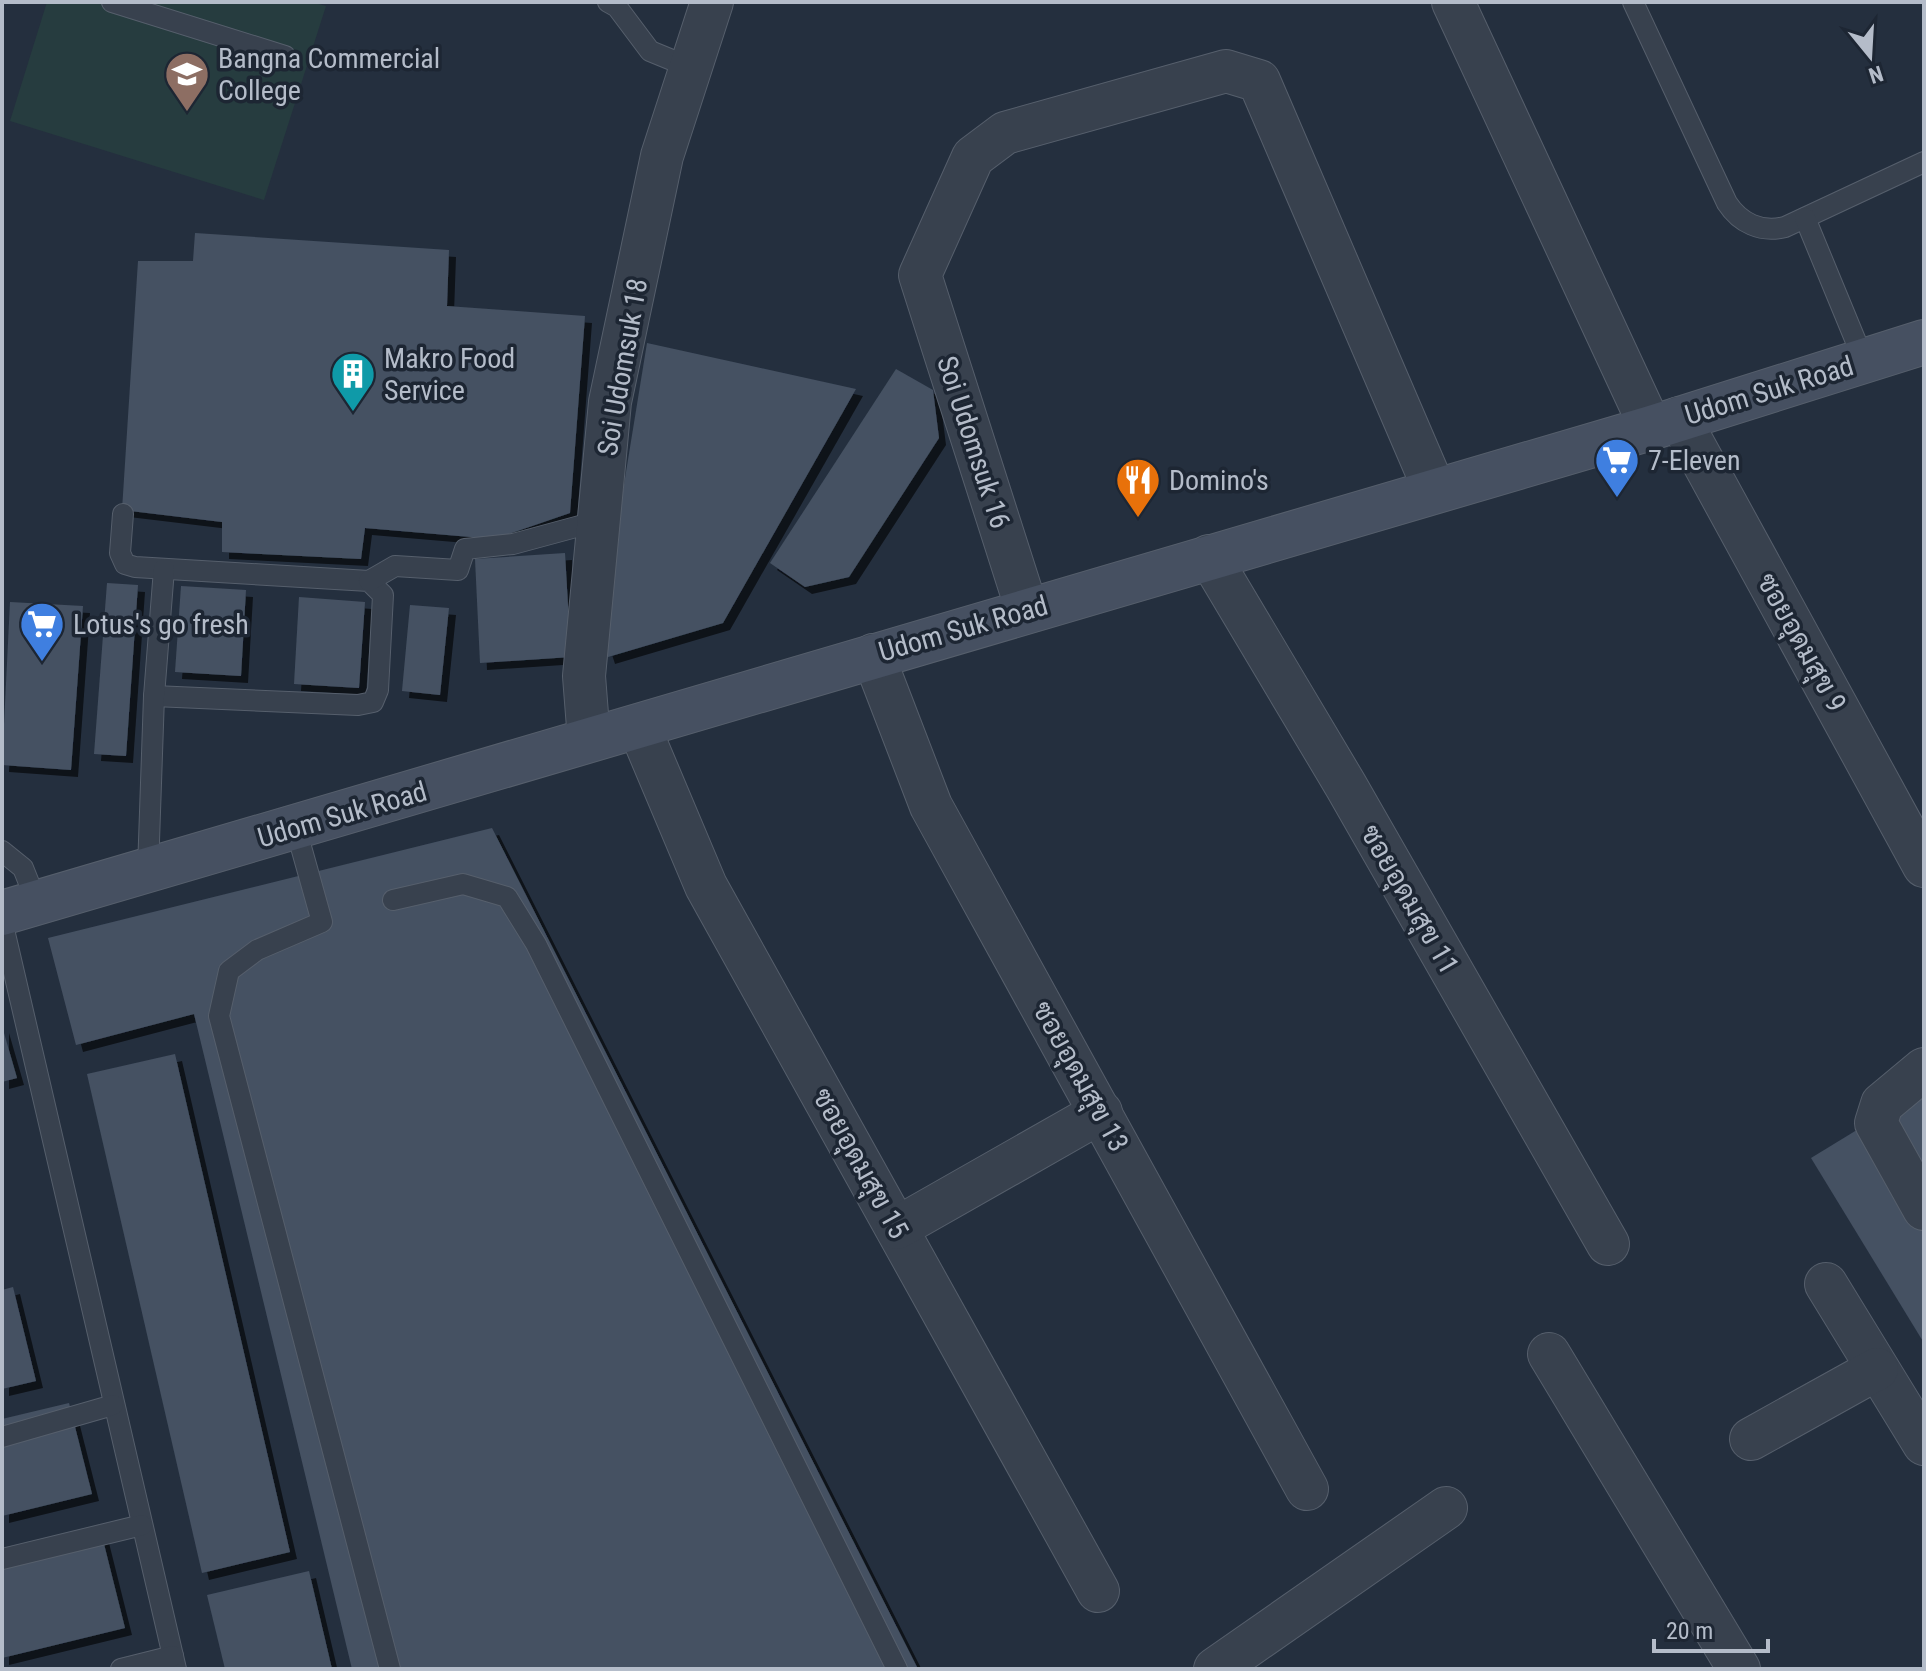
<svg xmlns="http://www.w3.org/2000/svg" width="1926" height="1671" font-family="'Roboto Condensed',Sarabun,sans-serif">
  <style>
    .green { fill: #263c3f }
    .building { fill: #455162; filter: url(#shadow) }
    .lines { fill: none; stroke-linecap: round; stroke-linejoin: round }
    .lane-casing { stroke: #565f6c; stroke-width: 22 }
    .street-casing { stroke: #565f6c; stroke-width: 44 }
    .secondary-casing { stroke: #565f6c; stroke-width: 46 }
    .lane { stroke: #38414e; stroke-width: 20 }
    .street { stroke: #38414e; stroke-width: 42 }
    .secondary { stroke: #465061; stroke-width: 44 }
    .labels { text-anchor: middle; stroke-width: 7; stroke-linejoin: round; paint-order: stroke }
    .poi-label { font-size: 28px; fill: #b4bcc9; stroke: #1d2633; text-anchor: start }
    .street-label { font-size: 28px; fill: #b4bcc9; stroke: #1d2633 }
  </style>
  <defs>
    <filter id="shadow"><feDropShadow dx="7" dy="7" stdDeviation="0" flood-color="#0009"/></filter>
  </defs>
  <rect width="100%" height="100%" fill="#242f3e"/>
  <path class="green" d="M47 2H311L326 6 264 200 10 121Z"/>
  <g class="building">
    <path d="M195 233 449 250 447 306 585 316 570 513 494 539 365 528 361 559 222 552V522L122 510 138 261H193Z"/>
    <path d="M647 343 856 389 723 623 608 657 600 632Z"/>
    <path d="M896 369 933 390 939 438 849 577 805 587 770 563Z"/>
    <path d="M565 553 571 657 480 663 475 559Z"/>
    <path d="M107 583 138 585 126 756 94 754Z"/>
    <path d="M181 586 246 590 241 676 175 672Z"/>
    <path d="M299 597 365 602 359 688 294 684Z"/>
    <path d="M10 602 83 606 71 770 2 765Z"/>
    <path d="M410 605 449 608 440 695 402 691Z"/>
    <path d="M492 828 918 1669H352L194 1014 76 1045 48 938Z"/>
    <path d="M2 1026 17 1078 2 1082Z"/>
    <path d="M175 1054 290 1552 202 1573 87 1074Z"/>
    <path d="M1924 1089V1343L1811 1158Z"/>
    <path d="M13 1287 36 1381 2 1389V1290Z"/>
    <path d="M69 1403 92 1494 2 1516V1419Z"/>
    <path d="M101 1532 125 1628 2 1658V1557Z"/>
    <path d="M309 1571 332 1669H225L207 1595Z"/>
  </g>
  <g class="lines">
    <g class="lane-casing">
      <g id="lane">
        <path d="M112 2 285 56"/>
        <path d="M608 2 617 7 650 51 689 67"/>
        <path d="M1633 2 1727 203C1740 223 1761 233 1785 227L1924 162"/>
        <path d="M1805 218 1864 361"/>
        <path d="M123 514 120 553 125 564 135 567 369 581 383 595 378 690 373 702 358 705 154 696"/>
        <path d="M369 581 395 566 458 570 465 549 513 544 598 521"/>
        <path d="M296 829 322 922 257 950 229 971 219 1016 390 1669"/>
        <path d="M2 851 23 868 37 903"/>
        <path d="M148 870 154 696 164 569"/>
        <path d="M393 900 463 884 507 897 536 944 897 1669"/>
        <path d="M2 921 176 1669"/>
        <path d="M2 1437 113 1405"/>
        <path d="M2 1559 142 1525"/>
        <path d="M121 1669 173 1656"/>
      </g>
    </g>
    <g class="street-casing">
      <g id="street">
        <path d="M1453 2 1651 428"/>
        <path d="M1679 418 1924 866"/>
        <path d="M1209 556 1346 786 1608 1244"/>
        <path d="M1027 610 920 275 973 157 1005 133 1226 71 1259 81 1435 491"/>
        <path d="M873 655 931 806 1307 1489"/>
        <path d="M639 727 706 886 1098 1591"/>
        <path d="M589 740 584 676 610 402 662 156 712 2"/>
        <path d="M1924 1069 1882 1104 1876 1123 1924 1209"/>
        <path d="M897 1228 1101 1112"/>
        <path d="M1826 1284 1924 1444"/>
        <path d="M1549 1354 1739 1669"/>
        <path d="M1751 1439 1877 1369"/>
        <path d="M1215 1669 1446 1508"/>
      </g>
    </g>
    <g class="secondary-casing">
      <path id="secondary" d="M2 913 1651 428 1924 342"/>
    </g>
    <use href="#lane" class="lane"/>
    <use href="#street" class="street"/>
    <use href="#secondary" class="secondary"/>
  </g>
  <defs>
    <g id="university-pin" transform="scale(2.3)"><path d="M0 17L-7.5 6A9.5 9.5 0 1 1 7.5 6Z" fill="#8d6e63" stroke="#1d2633"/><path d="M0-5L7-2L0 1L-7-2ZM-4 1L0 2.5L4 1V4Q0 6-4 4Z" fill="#fff"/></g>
    <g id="building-pin" transform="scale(2.3)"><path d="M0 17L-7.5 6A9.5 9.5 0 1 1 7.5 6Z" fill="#0f9aa8" stroke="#1d2633"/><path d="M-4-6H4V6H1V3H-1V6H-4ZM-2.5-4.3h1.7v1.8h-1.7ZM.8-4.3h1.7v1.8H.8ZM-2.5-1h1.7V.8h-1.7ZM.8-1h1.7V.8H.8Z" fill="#fff"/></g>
    <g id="supermarket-pin" transform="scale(2.3)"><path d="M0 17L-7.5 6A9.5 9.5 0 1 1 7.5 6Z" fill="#3f7fe0" stroke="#1d2633"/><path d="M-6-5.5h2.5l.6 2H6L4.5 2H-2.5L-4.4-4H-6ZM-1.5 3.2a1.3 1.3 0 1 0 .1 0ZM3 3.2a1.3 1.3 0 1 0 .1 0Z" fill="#fff"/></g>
    <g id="restaurant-pin" transform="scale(2.3)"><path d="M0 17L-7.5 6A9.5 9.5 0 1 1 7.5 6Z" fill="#e8710a" stroke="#1d2633"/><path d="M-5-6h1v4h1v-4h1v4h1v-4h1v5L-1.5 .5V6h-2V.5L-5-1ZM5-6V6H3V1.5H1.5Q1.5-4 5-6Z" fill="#fff"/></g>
  </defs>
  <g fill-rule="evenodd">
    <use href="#university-pin" x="187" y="74"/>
    <use href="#building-pin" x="353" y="374"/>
    <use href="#supermarket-pin" x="1617" y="460"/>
    <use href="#restaurant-pin" x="1138" y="480"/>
    <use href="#supermarket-pin" x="42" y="624"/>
  </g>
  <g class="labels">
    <g class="poi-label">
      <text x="218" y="68">Bangna Commercial<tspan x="218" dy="32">College</tspan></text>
      <text x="384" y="368">Makro Food<tspan x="384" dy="32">Service</tspan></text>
      <text x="1648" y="470">7-Eleven</text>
      <text x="1169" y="490">Domino's</text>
      <text x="73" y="634">Lotus's go fresh</text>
    </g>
    <g class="street-label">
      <text transform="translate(622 367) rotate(-80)" y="10">Soi Udomsuk 18</text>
      <text transform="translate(1769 390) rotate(-17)" y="10">Udom Suk Road</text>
      <text transform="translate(974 442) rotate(72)" y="10">Soi Udomsuk 16</text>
      <text transform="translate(963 628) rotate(-16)" y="10">Udom Suk Road</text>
      <text transform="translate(1802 642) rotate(61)" y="10">ซอยอุดมสุข 9</text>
      <text transform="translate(342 814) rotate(-16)" y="10">Udom Suk Road</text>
      <text transform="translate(1410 899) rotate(60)" y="10">ซอยอุดมสุข 11</text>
      <text transform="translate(1081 1076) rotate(61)" y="10">ซอยอุดมสุข 13</text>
      <text transform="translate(861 1163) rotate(61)" y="10">ซอยอุดมสุข 15</text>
    </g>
  </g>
  <rect width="1926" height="1671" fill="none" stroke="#b4bcc9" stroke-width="8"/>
  <g transform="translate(1870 56) rotate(162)" stroke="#1d2633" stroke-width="6" paint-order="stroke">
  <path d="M0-6L14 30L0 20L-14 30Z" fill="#b4bcc9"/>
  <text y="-12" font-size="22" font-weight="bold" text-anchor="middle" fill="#b4bcc9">N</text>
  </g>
  <path d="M1654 1639v12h114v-12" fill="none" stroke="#b4bcc9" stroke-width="4"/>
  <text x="1666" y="1639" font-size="24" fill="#b4bcc9" stroke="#1d2633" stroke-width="6" paint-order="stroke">20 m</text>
</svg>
